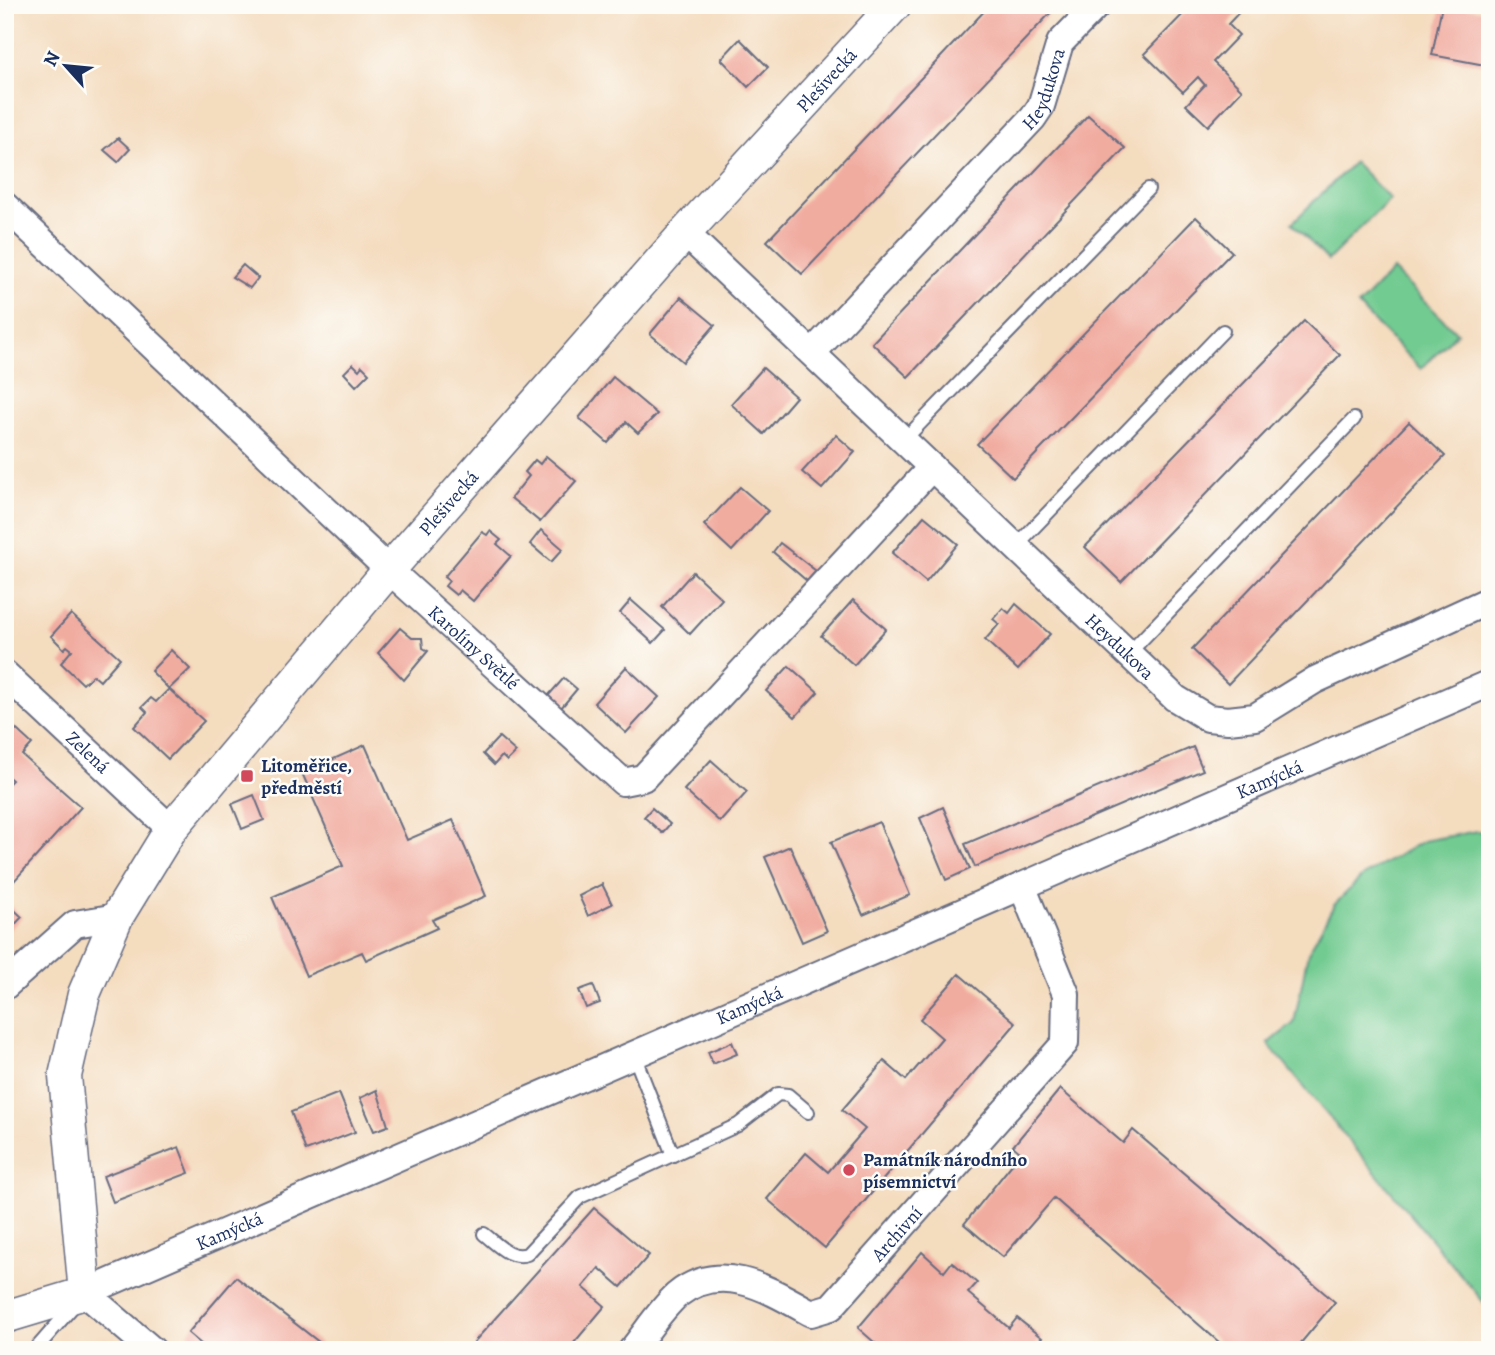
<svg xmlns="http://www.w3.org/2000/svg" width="1495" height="1355" font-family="Alegreya,serif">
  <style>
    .green { fill: #72cb91; stroke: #467d78; stroke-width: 2 }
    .building { fill: #f1aca0 }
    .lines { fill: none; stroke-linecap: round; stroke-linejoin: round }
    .service-casing { stroke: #676c80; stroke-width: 16 }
    .minor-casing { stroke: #676c80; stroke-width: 30 }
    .tertiary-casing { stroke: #676c80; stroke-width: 35 }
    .service { stroke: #fff; stroke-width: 12 }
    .minor { stroke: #fff; stroke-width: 26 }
    .tertiary { stroke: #fff; stroke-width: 32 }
    .poi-dot { fill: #d1495b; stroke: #fdfcf7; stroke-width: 2.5 }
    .labels { text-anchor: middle; stroke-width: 5; stroke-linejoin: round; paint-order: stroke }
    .street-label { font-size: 19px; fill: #1b2f5e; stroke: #fdfcf7 }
    .poi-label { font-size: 19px; font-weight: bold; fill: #1b2f5e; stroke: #fdfcf7; text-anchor: start }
  </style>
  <rect width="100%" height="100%" fill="#fdfcf7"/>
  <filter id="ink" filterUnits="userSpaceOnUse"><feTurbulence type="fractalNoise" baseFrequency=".0143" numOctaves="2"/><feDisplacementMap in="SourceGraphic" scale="14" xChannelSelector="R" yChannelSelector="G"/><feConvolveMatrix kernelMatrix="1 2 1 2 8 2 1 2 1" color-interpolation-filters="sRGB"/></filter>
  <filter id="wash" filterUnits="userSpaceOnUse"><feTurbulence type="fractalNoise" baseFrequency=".00686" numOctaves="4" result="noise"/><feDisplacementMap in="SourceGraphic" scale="28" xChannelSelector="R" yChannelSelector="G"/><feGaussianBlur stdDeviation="1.57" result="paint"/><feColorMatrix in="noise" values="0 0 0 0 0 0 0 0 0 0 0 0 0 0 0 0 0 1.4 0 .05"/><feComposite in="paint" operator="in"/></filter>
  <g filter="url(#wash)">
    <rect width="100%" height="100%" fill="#f4dcbf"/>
    <g class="green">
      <path d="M1354 162 1390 199 1328 260 1292 223Z"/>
      <path d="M1393 270 1457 333 1421 369 1358 306Z"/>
      <path d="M1477 831 1490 832V1310L1268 1044 1294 1023 1308 953 1334 905 1363 876 1423 841Z"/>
    </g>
    <g id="blocks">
      <g class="building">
        <path d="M990 5H1058L802 274 767 241Z"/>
        <path d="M1192 5H1246L1228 24 1239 35 1213 62 1242 90 1208 126 1186 105 1205 85 1198 77 1183 92 1144 54Z"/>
        <path d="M1442 5 1490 11V66L1432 55Z"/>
        <path d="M740 39 768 67 748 87 721 59Z"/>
        <path d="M1088 115 1125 148 908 377 872 343Z"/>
        <path d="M118 138 130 149 118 162 104 150Z"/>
        <path d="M1196 217 1232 252 1013 478 977 444Z"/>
        <path d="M243 265 258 278 250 288 232 277Z"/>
        <path d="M681 297 715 325 683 362 650 334Z"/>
        <path d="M1304 321 1340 355 1121 582 1085 547Z"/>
        <path d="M353 364 359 370 362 366 369 373 356 386 344 373Z"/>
        <path d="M763 368 796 397 764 434 731 404Z"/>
        <path d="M613 377 657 414 638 433 626 422 608 443 579 418Z"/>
        <path d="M1409 422 1445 456 1228 684 1192 649Z"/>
        <path d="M836 435 855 452 822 489 802 472Z"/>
        <path d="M546 456 576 481 540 522 511 498 529 476 525 472 535 460 540 464Z"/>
        <path d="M740 487 768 511 732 551 704 525Z"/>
        <path d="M924 516 958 544 926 582 892 553Z"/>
        <path d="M541 530 563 549 551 562 530 544Z"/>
        <path d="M490 531 501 540 497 544 511 556 473 601 460 590 456 595 445 586 449 581 444 577 482 532 487 535Z"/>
        <path d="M780 543 816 571 807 581 773 552Z"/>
        <path d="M693 572 722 599 690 634 662 607Z"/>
        <path d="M631 600 665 630 653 643 620 613Z"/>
        <path d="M853 600 886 629 854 665 821 636Z"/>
        <path d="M1016 604 1050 634 1018 670 985 640 999 624 993 619 1003 608 1009 613Z"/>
        <path d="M71 614 120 658 100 681 93 675 83 684 61 663 72 650 67 646 64 649 51 636Z"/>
        <path d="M400 628 412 638H422L423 648 428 651 404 680 378 653Z"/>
        <path d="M171 650 190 669 169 689 151 671Z"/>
        <path d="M789 666 818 692 795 717 766 691Z"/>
        <path d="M626 667 659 697 626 733 594 703Z"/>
        <path d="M564 678 577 689 561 708 548 696Z"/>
        <path d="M169 689 204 721 168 759 134 727 147 712 142 707 151 698 156 702Z"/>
        <path d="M5 719 32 744 22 755 81 807 5 891V787L12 780 5 774 8 770 5 767Z"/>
        <path d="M499 737 516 752 507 761 502 756 494 765 483 754Z"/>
        <path d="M365 745 407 840 453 820 486 896 432 920 437 928 366 960 362 952 306 976 272 897 343 866 302 773Z"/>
        <path d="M1193 747 1203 770 975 867 965 844Z"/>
        <path d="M711 760 747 792 720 822 684 790Z"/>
        <path d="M254 795 264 820 242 829 232 804Z"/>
        <path d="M943 807 970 869 946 880 920 818Z"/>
        <path d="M652 808 670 824 662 833 644 817Z"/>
        <path d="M879 822 910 895 863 915 831 842Z"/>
        <path d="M790 846 827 931 802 942 765 857Z"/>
        <path d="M602 884 612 904 588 916 579 896Z"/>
        <path d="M5 901 22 917 5 935Z"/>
        <path d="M959 974 1016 1023 825 1248 767 1199 806 1153 828 1172 865 1129 842 1110 884 1061 906 1080 942 1038 920 1019Z"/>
        <path d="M593 985 600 1003 586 1008 579 990Z"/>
        <path d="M732 1042 737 1054 713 1064 708 1052Z"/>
        <path d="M1060 1089 1123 1143 1133 1130 1335 1302 1295 1350H1228L1054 1198 1003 1257 964 1224 1021 1153 1013 1146Z"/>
        <path d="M377 1090 388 1126 374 1131 360 1098Z"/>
        <path d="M339 1093 355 1132 306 1151 291 1112Z"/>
        <path d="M179 1147 189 1173 113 1202 103 1176Z"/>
        <path d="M594 1208 649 1255 621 1287 599 1268 583 1287 605 1306 568 1350H483L474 1342Z"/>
        <path d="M922 1252 944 1272 952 1262 977 1283 968 1293 1009 1328 1017 1318 1042 1338 1032 1350H883L858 1328Z"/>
        <path d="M236 1277 320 1343 314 1350H208L188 1333Z"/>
      </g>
    </g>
  </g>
  <g filter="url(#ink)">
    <use href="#blocks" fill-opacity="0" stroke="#676c80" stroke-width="2"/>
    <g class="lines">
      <g class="service-casing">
        <g id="service">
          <path d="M904 440 1148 189"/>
          <path d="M1016 546 1223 331"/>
          <path d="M1129 653 1354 419"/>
          <path d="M634 1055 673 1155"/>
          <path d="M484 1234C497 1244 510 1260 527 1254L580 1197 738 1125 778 1094 788 1095 808 1112"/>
          <path d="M35 1350 75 1304"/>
        </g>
      </g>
      <g class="minor-casing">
        <g id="minor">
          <path id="s1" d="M5 206 389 570 623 782 643 778 932 467"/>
          <path id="s2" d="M685 233 1175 698 1208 718 1228 720 1255 717 1315 680 1490 600"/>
          <path id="s3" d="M812 353 1033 118 1041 106 1060 43 1097 5"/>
          <path id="s4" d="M5 674 171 829"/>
          <path d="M5 986 75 924 117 917"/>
          <path id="s5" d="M152 1350 85 1293 1490 683"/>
          <path id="s6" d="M632 1350C646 1333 660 1310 677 1295 721 1259 770 1290 811 1313L831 1307 1065 1043 1066 994 1022 886"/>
        </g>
      </g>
      <g class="tertiary-casing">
        <g id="tertiary">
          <path id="s7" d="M5 1317 85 1293 65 1076 84 994 117 917 171 829 389 570 685 233 895 5"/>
        </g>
      </g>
      <use href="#service" class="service"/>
      <use href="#minor" class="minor"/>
      <use href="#tertiary" class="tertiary"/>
    </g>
  </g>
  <g class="poi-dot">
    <rect x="240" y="769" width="14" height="14" rx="3.5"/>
    <circle cx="849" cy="1170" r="7"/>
  </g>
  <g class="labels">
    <g class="street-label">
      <text dy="7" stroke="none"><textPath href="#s7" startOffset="1568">Plešivecká</textPath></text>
      <text dy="7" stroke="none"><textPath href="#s3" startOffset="354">Heydukova</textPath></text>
      <text dy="7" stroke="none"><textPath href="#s7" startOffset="1001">Plešivecká</textPath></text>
      <text dy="7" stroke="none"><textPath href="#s2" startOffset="600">Heydukova</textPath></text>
      <text dy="7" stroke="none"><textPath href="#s1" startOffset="644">Karolíny Světlé</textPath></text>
      <text dy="7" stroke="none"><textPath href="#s4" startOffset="114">Zelená</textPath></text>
      <text dy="7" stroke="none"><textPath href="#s5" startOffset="1379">Kamýcká</textPath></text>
      <text dy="7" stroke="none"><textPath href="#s5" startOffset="812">Kamýcká</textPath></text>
      <text dy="7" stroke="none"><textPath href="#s5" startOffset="245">Kamýcká</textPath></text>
      <text dy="7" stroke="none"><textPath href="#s6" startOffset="336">Archivní</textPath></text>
    </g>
    <g class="poi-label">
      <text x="261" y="772">Litoměřice,<tspan x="261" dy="22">předměstí</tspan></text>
      <text x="863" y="1166">Památník národního<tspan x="863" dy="22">písemnictví</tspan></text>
    </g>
  </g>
  <rect width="1495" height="1355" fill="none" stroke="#fdfcf7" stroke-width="28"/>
  <g transform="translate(66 66) rotate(297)" stroke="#fdfcf7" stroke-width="5" paint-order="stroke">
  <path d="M0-5L12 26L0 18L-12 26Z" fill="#1b2f5e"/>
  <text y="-10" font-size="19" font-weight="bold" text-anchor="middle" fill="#1b2f5e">N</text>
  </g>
</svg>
